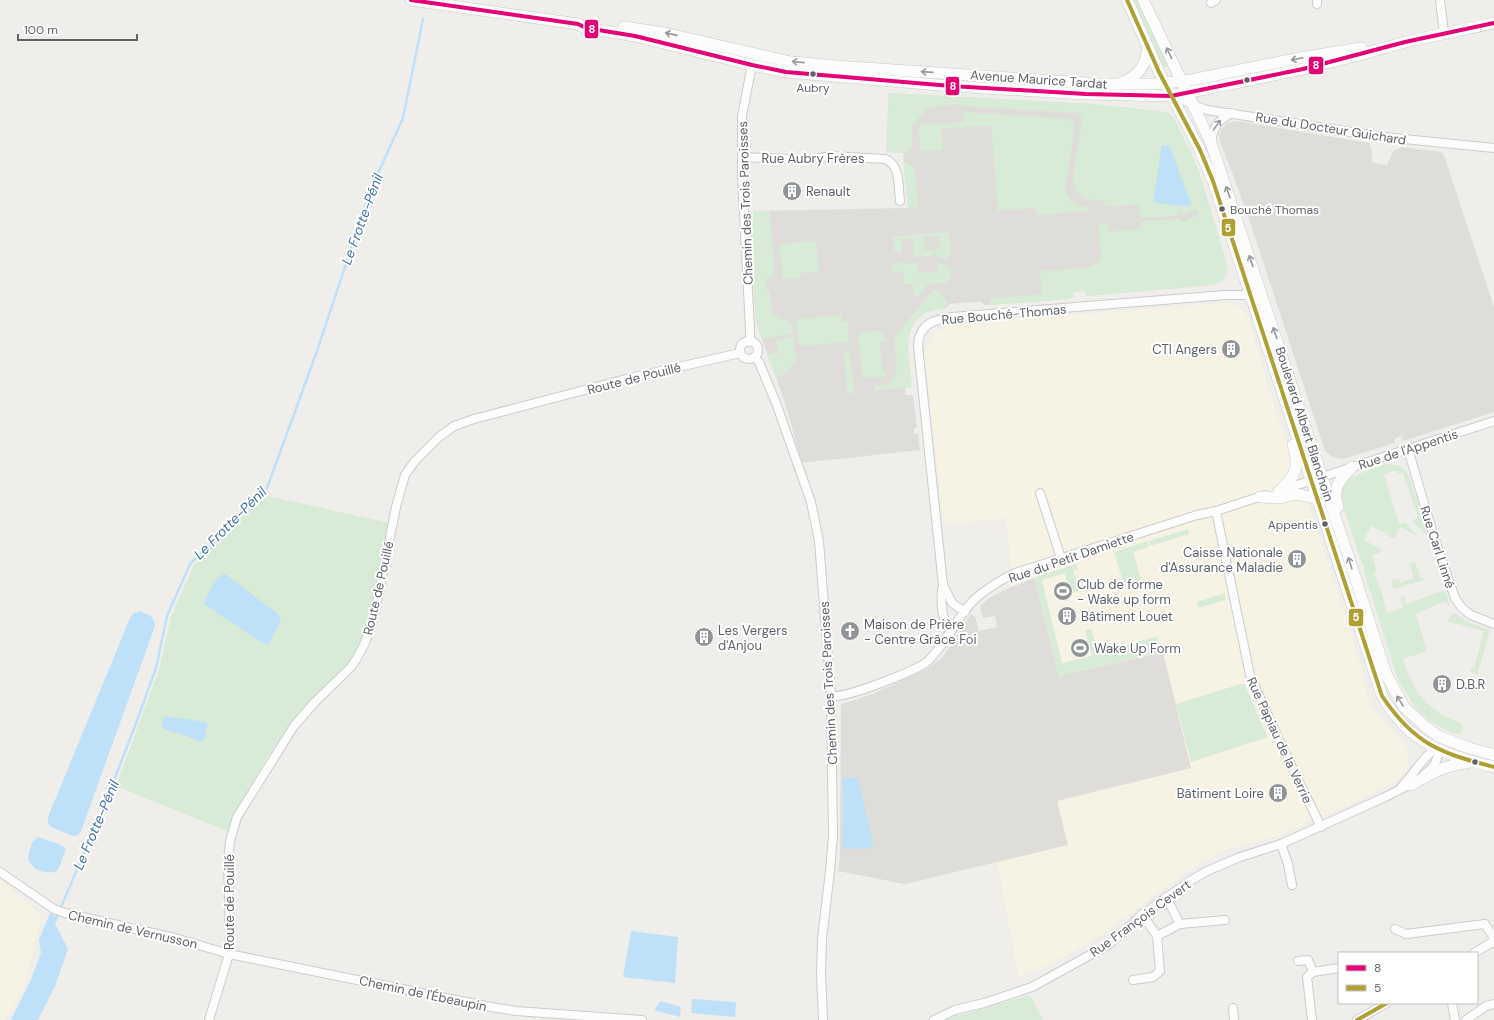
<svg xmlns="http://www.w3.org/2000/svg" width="1494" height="1020" font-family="'DM Sans',sans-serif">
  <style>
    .commercial { fill: #f7f3e4 }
    .industrial { fill: #dfddda }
    .green { fill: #d8ebd6 }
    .water { fill: #bfe0f9 }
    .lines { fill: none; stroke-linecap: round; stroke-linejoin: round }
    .stream { stroke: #bfe0f9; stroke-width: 2.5 }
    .street-casing { stroke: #cbcccc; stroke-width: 10 }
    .secondary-casing { stroke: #cacacb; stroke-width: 12 }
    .street { stroke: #fdfcfc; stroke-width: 8 }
    .secondary { stroke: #fdfcfc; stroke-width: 11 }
    .bus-1-casing { stroke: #fff; stroke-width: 7 }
    .bus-2-casing { stroke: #fff; stroke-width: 7 }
    .bus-1 { stroke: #e50076; stroke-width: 4 }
    .bus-2 { stroke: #afa034; stroke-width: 4 }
    .oneway { stroke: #96999c }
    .bus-dot { fill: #5f6368; stroke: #fff; stroke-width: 1.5 }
    .labels { text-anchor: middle; stroke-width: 4; stroke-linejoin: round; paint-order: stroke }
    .bus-label { font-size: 12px; fill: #5f6368; stroke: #fff }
    .street-label { font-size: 13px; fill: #5f6368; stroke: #fff }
    .poi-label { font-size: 13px; fill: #5f6368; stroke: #fff; text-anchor: start }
    .water-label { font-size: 14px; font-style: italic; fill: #4174aa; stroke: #fff }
    .line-badge { stroke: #fff; stroke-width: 1.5 }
    .badge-label { font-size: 11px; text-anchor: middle; font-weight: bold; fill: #fff }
  </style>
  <rect width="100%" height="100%" fill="#efeeea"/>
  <g class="commercial">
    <path d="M1220 303H1229L1238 306 1248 317 1275 409 1312 514 1351 635 1361 667 1367 695 1371 705 1378 715 1407 748 1409 757 1407 768 1399 779 1382 789 1327 814 1308 821 1304 825 1276 836 1229 849 1194 867 1144 903 1114 927 1066 956 1019 978 997 861 1067 845 1057 801 1191 768 1163 652 1059 676 1034 578 1013 586 1006 518 944 525 925 355 927 345 935 332 949 325Z"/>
    <path d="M0 879 41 915 24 989 5 1020H0Z"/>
  </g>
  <g class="industrial">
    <path d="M889 93 1092 104 1166 112 1169 113 1173 117 1192 155 1201 178 1227 265 1226 275 1220 282 1212 285 1086 296 1085 291 1073 292 1074 297 1068 299 989 305H985L981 302 958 303 950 304 946 308 938 309 926 312 916 320 910 331 907 343 912 387 905 388 906 395H913L917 428H914V434H918L920 450 802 463 785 403 756 322 749 221 754 220 753 211 908 208 903 153 886 152Z"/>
    <path d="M1237 121 1369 143 1372 150V163L1387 165 1393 151 1402 147 1441 152 1444 155 1494 307V412L1403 441 1401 436 1394 439 1395 443 1343 459 1332 457 1325 451 1250 222 1230 167 1220 142 1219 135 1222 128 1227 123Z"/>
    <path d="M1034 578 1059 676 1163 652 1191 768 1057 801 1068 845 905 884 838 871 840 858 841 707 842 704 873 694 927 669 942 658 971 614 975 617 979 631 997 627 995 616 983 618 980 606 989 598 1004 590Z"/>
  </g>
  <g class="green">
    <path d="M1130 0H1139L1170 65 1163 68Z"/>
    <path d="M889 93 1092 104 1166 112 1173 117 1192 155 1201 178 1227 265C1229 276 1222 283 1212 285L1086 296 1085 291 1073 292 1074 297 1068 299 989 305 992 298 1010 297 1011 298V297L1042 294 1040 271 1087 268 1096 264 1100 259 1101 254 1099 226H1100L1099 225 1101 223 1107 222 1108 232 1139 229 1142 227 1141 221 1179 219 1182 222 1186 221 1188 219 1199 215 1197 209 1183 215 1181 210H1179L1177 216 1141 218 1138 205 1105 206V201C1087 200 1076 199 1073 180L1082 118 1078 113 962 106V104L931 107 926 109 912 126V146L910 150 903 154V153L886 152Z"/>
    <path d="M963 112 1069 119 1074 121 1075 126 1065 190C1069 202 1077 204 1087 207L1088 211 1037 215 1036 208 998 211 991 125 941 129 943 150 920 151 919 129 922 125 964 122Z"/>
    <path d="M903 161 911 165 915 171 918 207 908 208Z"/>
    <path d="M753 211H770L774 269 772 276 765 281 766 288 770 293 772 313 792 324 793 333 762 339 756 319 749 221 754 220Z"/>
    <path d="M949 232 951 256 944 260 936 255 935 249H940L939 236 924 237 925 250H933L934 256H932L913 257V238L901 239 902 252H896L894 251 893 239 895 236Z"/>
    <path d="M816 241 819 272 800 273V278L783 279 779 244Z"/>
    <path d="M905 262 906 264 917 263 918 273 938 272 937 262 951 268 952 276 948 282 928 284 917 298 916 295H914L913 284H904L903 271 892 272V263Z"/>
    <path d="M939 290 943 297 948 301 944 309C897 311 909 355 912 387L875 391V386C880 385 886 385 890 383 901 376 895 349 894 338L932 291Z"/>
    <path d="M841 315 842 322H848L849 341 847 342 804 346 799 344 796 319Z"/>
    <path d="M883 330 885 342H880L883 372 888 371 884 377 866 378 862 376 858 333Z"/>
    <path d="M793 337 796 361 792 365 789 371 776 378 767 355 779 352 776 340Z"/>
    <path d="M844 349 850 353 854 387 853 388V393L847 394Z"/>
    <path d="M1388 464 1399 466 1408 474 1427 532 1424 533 1413 522V520L1418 517 1403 473 1398 474 1396 470 1384 475 1399 524 1406 523 1413 532 1418 534H1414L1400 527 1394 539 1388 536V534L1371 526 1364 540 1381 549 1379 553 1372 556 1377 571 1374 573 1377 580 1379 579 1377 581 1378 586H1380L1387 613 1403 608 1400 597 1404 596 1406 604 1445 590 1449 603V607L1445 601 1416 614 1427 651 1403 659C1413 692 1427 710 1460 723L1463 726 1460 735 1448 731 1427 719 1414 706 1398 679 1363 569 1365 568 1363 564H1362L1342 502V491L1344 486 1349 478 1382 465Z"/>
    <path d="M263 495 389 523 369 622 356 653 340 673 313 699 291 722 266 759 234 814 227 831 116 786 159 670 171 617 193 567 219 537Z"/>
    <path d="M1188 529 1189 534 1150 546 1149 541Z"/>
    <path d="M1147 541 1149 547 1133 552 1141 580 1124 585 1114 552Z"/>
    <path d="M1415 562 1421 578 1427 579 1394 589 1391 581 1399 578 1400 583 1414 578 1409 563Z"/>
    <path d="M1076 564 1078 569 1073 571 1079 591 1070 594 1065 573 1042 580 1062 663 1092 656 1085 630 1091 629 1098 654 1157 636 1161 652 1059 676 1034 578Z"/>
    <path d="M1225 593V600L1198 608 1197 602Z"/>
    <path d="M1456 613C1465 623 1477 625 1490 630L1477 675 1470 671 1472 667 1474 668 1484 631 1447 621 1451 615Z"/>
    <path d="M1244 683 1268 737 1191 762 1176 704Z"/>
    <path d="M1030 995 1043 1020H947L950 1018Z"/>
  </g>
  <g class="water">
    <path d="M1162 145 1170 147 1191 203 1190 206H1180L1153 202Z"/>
    <path d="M224 573 279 615 281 621 268 645 264 644 204 604V602L213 584Z"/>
    <path d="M140 611C148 615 155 616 155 626L81 831 78 835 73 836 51 827 48 823V817L130 618 134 613Z"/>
    <path d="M165 716 206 722 208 724 204 740 203 742 200 741 162 728V722Z"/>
    <path d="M843 778H858L873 844 872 848 843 849Z"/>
    <path d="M38 837 59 844 66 848 59 868 56 872C44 873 35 872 28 860 29 851 30 843 38 837Z"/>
    <path d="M50 913 57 917 54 922 68 949 55 986 38 1020H11L29 984 41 953 39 940Z"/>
    <path d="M631 931 678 937 675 983 623 977Z"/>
    <path d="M692 999 736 1002 735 1017 691 1013Z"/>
    <path d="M661 1001 681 1007 680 1017 654 1010Z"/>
  </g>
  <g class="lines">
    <path class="stream" d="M53 926 106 801 138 718 156 668 167 616 190 564 267 488 317 351 371 189 403 118 423 19"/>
    <g class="street-casing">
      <g id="street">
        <path d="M1317 0V4"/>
        <path d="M1440 0 1444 33"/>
        <path d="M1211 3 1216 0"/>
        <path d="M1172 96C1184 100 1195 106 1207 110L1384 137 1494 148"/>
        <path d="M1211 143C1213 127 1218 120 1232 113"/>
        <path d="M742 157 808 160 831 156 885 159C901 165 898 186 900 201"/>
        <circle cx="749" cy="350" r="9"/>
        <path d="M750 342V329L742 175V116L752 65"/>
        <path d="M754 357 759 362 776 403 811 502 819 541 831 696 833 835 830 871 822 939 821 974 823 1020"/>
        <path d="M1408 449 1433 534 1455 598 1462 608 1471 615 1494 624"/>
        <path d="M1282 490 1494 421"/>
        <path d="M1040 493 1061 558"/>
        <path d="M1216 511 1250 675 1279 740 1321 827"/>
        <path d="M943 585C940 599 941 621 951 631"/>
        <path d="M965 612 952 603 943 585 918 346C919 324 933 320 952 317L1225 295H1245L1254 290"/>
        <path d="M831 696C844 699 919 670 928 661 945 644 955 622 970 604 982 591 999 581 1015 573L1197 515 1216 511 1265 495"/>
        <path d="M1424 775 1434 766 1440 751"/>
        <path d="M1402 786C1414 774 1421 759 1435 749"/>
        <path d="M1281 844 1288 864 1292 885"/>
        <path d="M0 872 54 909 65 913 175 938 229 954 491 1007 516 1011 642 1020"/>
        <path d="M1180 924 1225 920"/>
        <path d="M1395 929 1406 934 1485 924 1494 938"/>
        <path d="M1157 936 1180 924 1166 897"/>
        <path d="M1474 953 1494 941"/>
        <path d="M1298 961 1308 960 1313 972 1339 968"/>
        <path d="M1133 980 1153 977 1160 971 1157 936 1142 914"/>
        <path d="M1452 1003 1455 1020"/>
        <path d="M1233 1008 1234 1020"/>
        <path d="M209 1020 229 954 230 935 228 862 230 841 237 817 294 726 315 702 351 667 357 658 365 643 371 627 377 602 396 507 405 475 415 461 439 437 454 426 474 419 626 379 740 353"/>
        <path d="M934 1020 955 1010 984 1003 1032 987 1108 945 1126 930 1139 917 1190 881 1207 871 1240 857 1281 844 1383 798 1415 782"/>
        <path d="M1312 1020 1307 977 1313 972"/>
        <path d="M1357 1020 1387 1003"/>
        <path d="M1466 1020 1486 1006 1494 1004"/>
      </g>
    </g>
    <g class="secondary-casing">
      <g id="secondary">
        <path d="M411 0 578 24 586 28 635 36 752 65 786 72 951 86 1086 94 1171 96 1303 69 1359 55 1405 42 1494 23"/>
        <path d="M1127 0 1159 72 1200 150 1213 181 1382 696C1410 744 1443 754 1494 767"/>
        <path d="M1143 0 1211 143 1356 580 1386 674 1404 707 1427 728 1438 736 1469 748 1494 755"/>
        <path d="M624 27 664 33 791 62 836 66 1100 84H1155L1191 80 1300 58 1361 48"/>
        <path d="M1121 83C1139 76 1146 65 1148 47"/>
        <path d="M1279 491C1296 477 1300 467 1293 445"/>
        <path d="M1260 497 1281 498 1297 494 1318 499"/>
        <path d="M1338 507C1331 488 1340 480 1352 467"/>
        <path d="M1411 785C1429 775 1446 764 1467 763"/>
      </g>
    </g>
    <use href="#street" class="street"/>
    <use href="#secondary" class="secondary"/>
    <g class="bus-1-casing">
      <path id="bus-1" d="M411 0 578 24 586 28 635 36 752 65 786 72 951 86 1086 94 1171 96 1303 69 1405 42 1494 23"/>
    </g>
    <g class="bus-2-casing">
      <g id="bus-2">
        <path d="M1127 0 1159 72 1200 150 1213 181 1382 696C1414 744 1440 753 1494 767"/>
        <path d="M1357 1020 1387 1003"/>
      </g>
    </g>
    <use href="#bus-1" class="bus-1"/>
    <use href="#bus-2" class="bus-2"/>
  </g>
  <defs><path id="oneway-shaft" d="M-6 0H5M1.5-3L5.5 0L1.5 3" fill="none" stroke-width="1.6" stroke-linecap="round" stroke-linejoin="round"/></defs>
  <g class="oneway">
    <use href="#oneway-shaft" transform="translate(671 34) rotate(-167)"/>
    <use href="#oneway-shaft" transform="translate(1169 53) rotate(-116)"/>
    <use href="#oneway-shaft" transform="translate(1297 59) rotate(168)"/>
    <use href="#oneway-shaft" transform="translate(798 62) rotate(-174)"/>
    <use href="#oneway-shaft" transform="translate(927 72) rotate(-176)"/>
    <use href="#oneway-shaft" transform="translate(1217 125) rotate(-55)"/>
    <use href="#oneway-shaft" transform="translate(1228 192) rotate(-109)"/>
    <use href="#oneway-shaft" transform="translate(1251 261) rotate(-108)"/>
    <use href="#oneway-shaft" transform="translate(1275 333) rotate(-108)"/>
    <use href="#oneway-shaft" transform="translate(1350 563) rotate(-108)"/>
    <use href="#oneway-shaft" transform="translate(1400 701) rotate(-122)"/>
  </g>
  <defs>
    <g id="building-disc" transform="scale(1)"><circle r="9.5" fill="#919496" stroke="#fff"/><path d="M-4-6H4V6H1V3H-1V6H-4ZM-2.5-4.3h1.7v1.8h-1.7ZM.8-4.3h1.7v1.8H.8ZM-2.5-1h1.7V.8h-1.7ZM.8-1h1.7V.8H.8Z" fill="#fff"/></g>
    <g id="stadium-disc" transform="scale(1)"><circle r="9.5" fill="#919496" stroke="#fff"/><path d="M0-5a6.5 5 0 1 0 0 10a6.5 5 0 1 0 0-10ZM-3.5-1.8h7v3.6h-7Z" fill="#fff"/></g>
    <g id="church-disc" transform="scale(1)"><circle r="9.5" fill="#919496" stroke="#fff"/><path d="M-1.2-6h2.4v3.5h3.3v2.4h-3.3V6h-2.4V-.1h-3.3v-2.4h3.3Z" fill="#fff"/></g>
  </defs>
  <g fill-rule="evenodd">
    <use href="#building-disc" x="792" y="191"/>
    <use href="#building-disc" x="1231" y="349"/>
    <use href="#building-disc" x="1297" y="559"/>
    <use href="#stadium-disc" x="1063" y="591"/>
    <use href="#building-disc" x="1067" y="616"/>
    <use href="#church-disc" x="850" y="631"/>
    <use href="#building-disc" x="704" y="637"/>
    <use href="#stadium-disc" x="1080" y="648"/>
    <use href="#building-disc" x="1442" y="684"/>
    <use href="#building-disc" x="1278" y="793"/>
  </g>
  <g class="bus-dot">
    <circle cx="813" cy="74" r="3.5"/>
    <circle cx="1247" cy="80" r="3.5"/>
    <circle cx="1222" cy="209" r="3.5"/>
    <circle cx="1325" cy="524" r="3.5"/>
    <circle cx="1475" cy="762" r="3.5"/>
  </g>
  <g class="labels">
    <g class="bus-label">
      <text x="813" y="92">Aubry</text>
      <text x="1230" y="214" text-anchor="start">Bouché Thomas</text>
      <text x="1318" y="529" text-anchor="end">Appentis</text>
    </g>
    <g class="street-label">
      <text transform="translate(1039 79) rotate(4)" y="5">Avenue Maurice Tardat</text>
      <text transform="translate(1331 128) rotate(9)" y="5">Rue du Docteur Guichard</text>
      <text x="813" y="163">Rue Aubry Frères</text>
      <text transform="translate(745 203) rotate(-92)" y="5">Chemin des Trois Paroisses</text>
      <text transform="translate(1004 314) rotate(-5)" y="5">Rue Bouché-Thomas</text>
      <text transform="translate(634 378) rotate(-14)" y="5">Route de Pouillé</text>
      <text transform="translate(1305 424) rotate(72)" y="5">Boulevard Albert Blanchoin</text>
      <text transform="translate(1408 449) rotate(-18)" y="5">Rue de l'Appentis</text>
      <text transform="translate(1438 547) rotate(72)" y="5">Rue Carl Linné</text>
      <text transform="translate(1071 557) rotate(-19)" y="5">Rue du Petit Damiette</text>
      <text transform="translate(378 588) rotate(-77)" y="5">Route de Pouillé</text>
      <text transform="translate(828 683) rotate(-93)" y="5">Chemin des Trois Paroisses</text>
      <text transform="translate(1280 740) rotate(65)" y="5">Rue Papiau de la Verrie</text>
      <text transform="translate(229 902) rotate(-90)" y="5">Route de Pouillé</text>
      <text transform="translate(1140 918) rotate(-36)" y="5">Rue François Cevert</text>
      <text transform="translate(133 929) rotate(13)" y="5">Chemin de Vernusson</text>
      <text transform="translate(423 993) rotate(12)" y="5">Chemin de l'Ébeaupin</text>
    </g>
    <g class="poi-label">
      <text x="806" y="196">Renault</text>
      <text x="1217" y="354" text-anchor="end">CTI Angers</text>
      <text x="1283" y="557" text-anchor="end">Caisse Nationale<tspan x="1283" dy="15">d'Assurance Maladie</tspan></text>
      <text x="1077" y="589">Club de forme<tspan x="1077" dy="15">- Wake up form</tspan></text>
      <text x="1081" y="621">Bâtiment Louet</text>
      <text x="864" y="629">Maison de Prière<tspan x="864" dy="15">- Centre Grâce Foi</tspan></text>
      <text x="718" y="635">Les Vergers<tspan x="718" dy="15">d'Anjou</tspan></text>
      <text x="1094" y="653">Wake Up Form</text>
      <text x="1456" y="689">D.B.R</text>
      <text x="1264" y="798" text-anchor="end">Bâtiment Loire</text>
    </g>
    <g class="water-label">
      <text transform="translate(362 219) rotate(-70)" y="5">Le Frotte-Pénil</text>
      <text transform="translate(230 523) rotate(-45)" y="5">Le Frotte-Pénil</text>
      <text transform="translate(96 825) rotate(-67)" y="5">Le Frotte-Pénil</text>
    </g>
  </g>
  <g class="line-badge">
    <rect x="584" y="19" width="15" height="20" rx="4" fill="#e50076"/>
    <rect x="1308" y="56" width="16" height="19" rx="4" fill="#e50076"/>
    <rect x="945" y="76" width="15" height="20" rx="4" fill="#e50076"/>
    <rect x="1221" y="218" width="15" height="19" rx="4" fill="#afa034"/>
    <rect x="1348" y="608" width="16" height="19" rx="4" fill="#afa034"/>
  </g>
  <g class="badge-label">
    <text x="592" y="33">8</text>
    <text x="1316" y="69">8</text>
    <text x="953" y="90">8</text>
    <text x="1228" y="232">5</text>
    <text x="1356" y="621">5</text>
  </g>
  <rect x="1338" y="952" width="140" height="52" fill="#ffffff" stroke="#bfc1c3"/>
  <rect x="1346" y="965" width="20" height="6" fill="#e50076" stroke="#bfc1c3"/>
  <text x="1374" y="972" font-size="12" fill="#5f6368">8</text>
  <rect x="1346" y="985" width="20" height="6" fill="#afa034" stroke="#bfc1c3"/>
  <text x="1374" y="992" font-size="12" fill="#5f6368">5</text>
  <path d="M18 34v6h119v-6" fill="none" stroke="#5f6368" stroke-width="2"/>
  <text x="24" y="34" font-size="12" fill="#5f6368" stroke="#ffffff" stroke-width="3" paint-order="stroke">100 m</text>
</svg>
